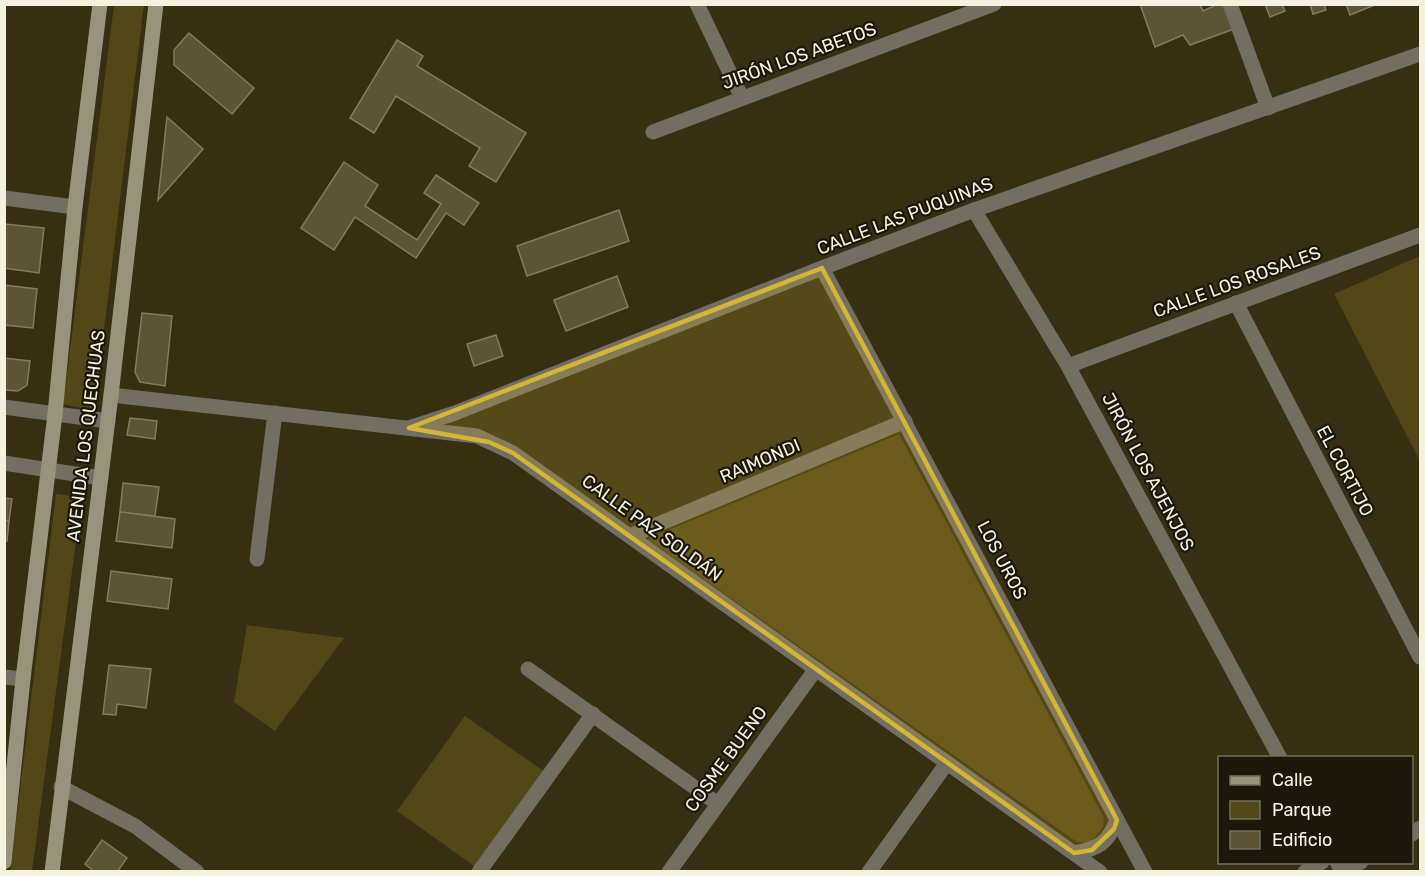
<svg xmlns="http://www.w3.org/2000/svg" width="1425" height="876" font-family="Rubik,sans-serif">
  <style>
    .green { fill: #524717 }
    .building { fill: #5b5435; stroke: #837b5b; stroke-width: 1.5 }
    .lines { fill: none; stroke-linecap: round; stroke-linejoin: round }
    .pedestrian { stroke: #726f62; stroke-width: 15 }
    .minor { stroke: #726f62; stroke-width: 15 }
    .tertiary { stroke: #726f62; stroke-width: 15 }
    .secondary { stroke: #98937d; stroke-width: 15 }
    .marked { fill: #d2b635; fill-opacity: 0.2; stroke: #d2b635; stroke-width: 4.5; stroke-linejoin: round }
    .labels { text-anchor: middle; stroke-width: 4.5; stroke-linejoin: round; paint-order: stroke }
    .street-label { font-size: 18px; fill: #f5f1df; stroke: #1b180b }
  </style>
  <rect width="100%" height="100%" fill="#362f11"/>
  <g class="green">
    <path d="M114 5H144L94 411 63 404Z"/>
    <path d="M1420 256V461L1334 294Z"/>
    <path d="M899 434 1104 818 1103 827 1090 843 1077 842 647 539Z"/>
    <path d="M56 494 82 497 32 871 10 872Z"/>
    <path d="M247 625 344 638 275 731 234 702Z"/>
    <path d="M465 716 545 772 477 868 397 811Z"/>
  </g>
  <g class="building">
    <path d="M1140 4H1200L1203 11 1218 4H1226L1234 29 1190 45 1183 35 1155 47Z"/>
    <path d="M1265 4H1282L1285 11 1270 17Z"/>
    <path d="M1310 4H1324L1326 10 1313 14Z"/>
    <path d="M1346 4H1377L1350 15Z"/>
    <path d="M189 33 254 88 232 114 174 65V50Z"/>
    <path d="M397 40 423 56 417 66 526 133 496 182 469 166 480 148 396 96 374 133 350 118Z"/>
    <path d="M167 117 203 149 158 200Z"/>
    <path d="M344 162 378 185 365 206 417 240 441 204 424 193 436 175 479 203 464 225 446 213 416 258 355 217 334 250 301 228Z"/>
    <path d="M619 210 629 241 527 276 517 246Z"/>
    <path d="M4 224 44 228 39 273 4 268Z"/>
    <path d="M617 276 628 307 566 331 554 300Z"/>
    <path d="M4 285 37 289 33 328 4 325Z"/>
    <path d="M142 313 172 316 165 386 140 382 135 372Z"/>
    <path d="M496 335 503 356 474 366 467 344Z"/>
    <path d="M4 358 30 361 27 385 18 391 4 390Z"/>
    <path d="M130 418 157 421 155 439 127 435Z"/>
    <path d="M123 483 159 487 155 516 120 512Z"/>
    <path d="M4 498 12 499 9 521 4 520Z"/>
    <path d="M120 512 175 519 172 548 116 541Z"/>
    <path d="M4 520 9 521 7 541 4 540Z"/>
    <path d="M111 571 172 579 168 609 107 601Z"/>
    <path d="M109 665 151 669 146 708 117 704 116 715 103 714Z"/>
    <path d="M102 840 127 858 117 872H95L85 864Z"/>
  </g>
  <g class="lines">
    <g class="pedestrian">
      <path d="M1230 4 1268 108"/>
      <path d="M1412 834 1420 828"/>
      <path d="M479 872 593 714"/>
      <path d="M1345 872 1361 862"/>
    </g>
    <g class="minor">
      <path d="M697 4 742 98"/>
      <path d="M653 132 994 4"/>
      <path d="M4 198 75 207"/>
      <path d="M974 210 1068 366 1280 758"/>
      <path d="M822 268 1145 872"/>
      <path d="M1236 303 1420 657"/>
      <path d="M1068 366 1420 235"/>
      <path d="M409 428 455 413 822 268 974 210 1420 54"/>
      <path d="M630 536 905 421"/>
      <path d="M257 559 275 413"/>
      <path d="M528 669 718 804"/>
      <path d="M4 677 23 679"/>
      <path d="M61 787 135 826 197 872"/>
      <path d="M1074 853C1098 849 1108 843 1117 820"/>
      <path d="M1337 862 1342 872"/>
      <path d="M669 872 816 669"/>
      <path d="M869 872 947 763"/>
      <path d="M1305 872 1322 862"/>
    </g>
    <g class="tertiary">
      <path d="M111 395 477 436 513 453 1100 872"/>
      <path d="M4 407 108 421"/>
      <path d="M4 463 101 478"/>
    </g>
    <g class="secondary">
      <path d="M4 862 23 679 55 414 75 207 100 4"/>
      <path d="M52 872 111 395 156 4"/>
    </g>
  </g>
  <path class="marked" d="M822 268 1117 820 1114 829 1092 850 1074 853 513 453 489 442 409 428Z"/>
  <g class="labels">
    <g class="street-label">
      <text transform="translate(799 56) rotate(-20)" y="6">JIRÓN LOS ABETOS</text>
      <text transform="translate(905 216) rotate(-21)" y="6">CALLE LAS PUQUINAS</text>
      <text transform="translate(1237 282) rotate(-20)" y="6">CALLE LOS ROSALES</text>
      <text transform="translate(86 436) rotate(-83)" y="6">AVENIDA LOS QUECHUAS</text>
      <text transform="translate(760 461) rotate(-23)" y="6">RAIMONDI</text>
      <text transform="translate(1345 471) rotate(62)" y="6">EL CORTIJO</text>
      <text transform="translate(1148 472) rotate(62)" y="6">JIRÓN LOS AJENJOS</text>
      <text transform="translate(652 528) rotate(36)" y="6">CALLE PAZ SOLDÁN</text>
      <text transform="translate(1002 560) rotate(62)" y="6">LOS UROS</text>
      <text transform="translate(726 759) rotate(-54)" y="6">COSME BUENO</text>
    </g>
  </g>
  <rect width="1425" height="876" fill="none" stroke="#f5f1df" stroke-width="12"/>
  <rect x="1218" y="756" width="195" height="108" fill="#1b180b" stroke="#726f60" stroke-width="1.5"/>
  <rect x="1230" y="776" width="30" height="9" fill="#98937d" stroke="#726f60" stroke-width="1.5"/>
  <text x="1272" y="786" font-size="18" fill="#f5f1df">Calle</text>
  <rect x="1230" y="801" width="30" height="18" fill="#524717" stroke="#726f60" stroke-width="1.5"/>
  <text x="1272" y="816" font-size="18" fill="#f5f1df">Parque</text>
  <rect x="1230" y="831" width="30" height="18" fill="#5b5435" stroke="#726f60" stroke-width="1.5"/>
  <text x="1272" y="846" font-size="18" fill="#f5f1df">Edificio</text>
</svg>
